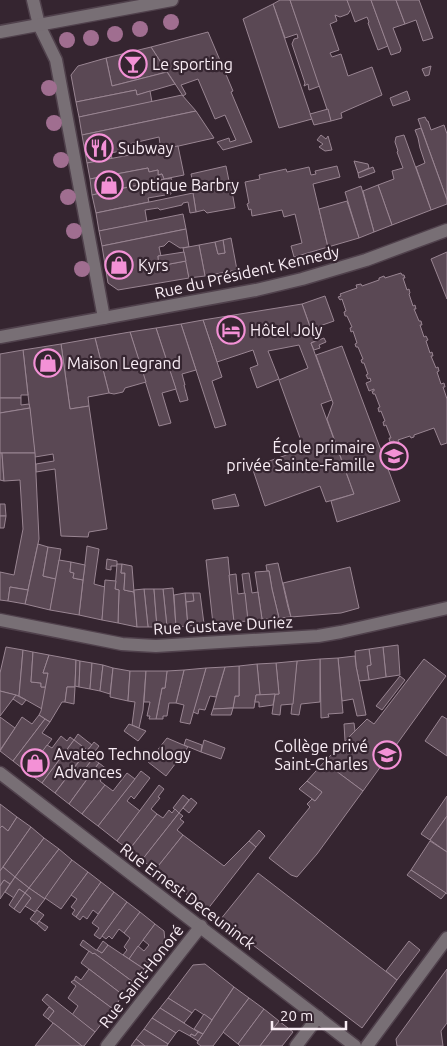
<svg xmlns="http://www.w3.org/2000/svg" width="447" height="1046" font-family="Ubuntu,sans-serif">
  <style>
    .building { fill: #5a4854; stroke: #998592 }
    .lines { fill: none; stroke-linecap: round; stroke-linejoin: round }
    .minor-casing { stroke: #50414c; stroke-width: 15 }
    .minor { stroke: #786f75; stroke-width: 12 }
    .tree { fill: #a06e90 }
    .labels { text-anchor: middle; stroke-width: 4.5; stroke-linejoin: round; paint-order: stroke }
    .poi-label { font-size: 16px; fill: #f9edf5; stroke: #352530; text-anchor: start }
    .street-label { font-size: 16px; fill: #f9edf5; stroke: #352530 }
  </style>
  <rect width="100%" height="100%" fill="#352530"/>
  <g class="building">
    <path d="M280 0H290L320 86 309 90 308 84 304 86 305 83 292 44 294 39 298 38 297 34 285 38 273 4Z"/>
    <path d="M290 0H347L351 9 348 14 340 17 335 15 337 21 330 24 339 50 330 53 332 57 341 54 348 76 372 67 382 95 341 113 342 118 331 121Z"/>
    <path d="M347 0H371L388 46 378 50 368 23 369 22 367 17 355 22Z"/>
    <path d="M371 0H396L405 24 393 28 401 49 400 52 391 55Z"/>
    <path d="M396 0H419L433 38 423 41 416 20 405 24Z"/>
    <path d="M273 4 312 119 279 128 243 19Z"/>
    <path d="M208 32 233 91 231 92 252 142 223 150 217 142 229 138 230 142 236 140 225 115 215 119 198 79 181 85 186 94 183 96 151 47Z"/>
    <path d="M151 47 167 72 112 86 106 58Z"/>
    <path d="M106 58 112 86 167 72 175 84 137 95 136 90 76 102 71 75 78 66Z"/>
    <path d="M431 66 429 75 425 76 422 69Z"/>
    <path d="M136 90 137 95 150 91 152 102 79 117 76 102Z"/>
    <path d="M407 91 410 100 393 106 390 98Z"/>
    <path d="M182 95 196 111 82 135 79 117Z"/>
    <path d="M328 109 331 121 314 125 310 114Z"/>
    <path d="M196 111 214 138 161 150 159 137 129 144 130 149 111 153 112 159 87 163 82 135Z"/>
    <path d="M425 117 427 121H428L431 130 444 125 447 134V200L418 119Z"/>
    <path d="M421 128 447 200V204L431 210 416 167 425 163 420 148 418 138 415 130Z"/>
    <path d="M321 135 326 139 328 136 332 150 325 151 319 147 323 144 317 140Z"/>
    <path d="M404 135 431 210 392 225 378 185 394 179 392 171 403 168 397 152 398 151 395 142 396 137Z"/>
    <path d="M178 146 184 175 164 179 162 174 158 175V170L149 172 148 168 90 179 87 163Z"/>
    <path d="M354 161 368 164 369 168 358 173Z"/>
    <path d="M226 166 230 186 195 193 191 174Z"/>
    <path d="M337 166 340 177 313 184 328 247 294 257 291 246 302 243 295 214 284 217 282 210 252 216 251 209 249 210 247 204 249 203 245 182 260 179 259 175 286 169 287 172 309 167 311 175 316 174 315 171Z"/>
    <path d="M373 167 375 172 359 178 358 173Z"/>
    <path d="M148 168 149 172 158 170V175L162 174 164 179 92 195 90 179Z"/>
    <path d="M171 178 173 183 169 184 171 194 148 198 149 202 96 213 92 195Z"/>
    <path d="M378 185 392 225 374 232 363 191Z"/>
    <path d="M231 186 235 208 207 213 204 210 196 212 193 193Z"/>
    <path d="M361 186 374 232 359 238 345 192Z"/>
    <path d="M193 193 196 212 190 213 188 202 183 203 182 205 160 210 158 208 145 210 147 222 99 231 96 213Z"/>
    <path d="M347 201 359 238 328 247 319 209Z"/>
    <path d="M183 214 186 229 102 246 99 231Z"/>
    <path d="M186 229 189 247 180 248 169 241 164 246 159 247 161 256H158L159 266 186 261 189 278 118 290 108 283 102 246Z"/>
    <path d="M231 238 237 270 205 276 199 245 215 242 218 254 225 253 223 240Z"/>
    <path d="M223 240 225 253 218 254 215 242Z"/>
    <path d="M199 245 205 276 189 278 183 248Z"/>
    <path d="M184 252 186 261 159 266 158 256Z"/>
    <path d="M447 252V299L431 259Z"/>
    <path d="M401 273 402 275H404L405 278H403L407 290 409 289 410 293 409 294 413 306 415 305 416 309H414L419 321H421L422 325H420L424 337 426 336 428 340 426 341 430 353 432 352 433 356H431L436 368 438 367 439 371 437 372 441 384 444 383 445 387H443L447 399V443L441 445 434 428 414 435V437L411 438 410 436 398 440 399 442 395 444 394 441 390 442 389 438H391L386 425 384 426 383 422 385 421 381 411 379 412 378 408 380 407 375 394H373L372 391H374V389L369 391 366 383 371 381 370 378 368 379 366 375 368 374 364 363H362L361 360 363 359 358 347H356L355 344 357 343 353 331 351 332 350 328 352 327 347 316H345L344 312 346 311 342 299 340 300 338 297 341 296 340 294 357 288 356 285 361 284 362 286 379 280V278L384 276 385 278Z"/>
    <path d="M325 296 334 321 311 329 302 304Z"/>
    <path d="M302 304 315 341 311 343 332 400 321 404 354 494 326 502 320 486 265 506 252 467 304 449 279 380 308 368 299 345 268 351 279 379 257 388 250 368 258 365 253 350 217 362 203 320Z"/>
    <path d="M203 320 222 377 212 381 226 425 215 428 181 324Z"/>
    <path d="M181 324 196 370 182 374 185 385H184L188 400 180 402 156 328Z"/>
    <path d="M156 328 176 389 162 393 171 423 159 426 130 332Z"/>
    <path d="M130 332 146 382 125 388 123 392 114 394 109 393 95 338Z"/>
    <path d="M95 338 109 393 88 397 89 406 70 409 61 344Z"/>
    <path d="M324 338 326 342 319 345 320 348 314 350 311 343Z"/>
    <path d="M61 344 70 409 89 406 107 529 89 532 88 537 61 536 55 469 36 472V464L54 461 53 454 35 457 23 350Z"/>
    <path d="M342 346 400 501 337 522 331 501 354 494 327 419 333 403 316 355Z"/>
    <path d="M23 350 28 395H21V398H0V354Z"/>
    <path d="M0 398H21V405L29 404 30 408 0 413Z"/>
    <path d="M30 408 35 453H0V413Z"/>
    <path d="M0 453H2L4 481 0 480Z"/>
    <path d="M2 453H35L39 539 28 590 10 587 8 601 0 600V572L14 575 23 529 20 480 4 481Z"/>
    <path d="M235 494 239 506 214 509 212 500Z"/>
    <path d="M0 504H5L6 516H0Z"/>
    <path d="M0 516H6L4 528H0Z"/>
    <path d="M38 544 48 547 43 576 56 579 50 610 25 604Z"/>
    <path d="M87 546 99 549 94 584 105 587 102 620 79 615Z"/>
    <path d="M48 547 61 549 56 579 43 576Z"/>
    <path d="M228 557 234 622 213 624 206 560Z"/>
    <path d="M107 559 117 561V566H111V570L106 569Z"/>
    <path d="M59 560 71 562 70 572 74 573 73 578 83 580 79 615 50 610Z"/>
    <path d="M71 562 85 565 83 580 73 578 74 573 70 572Z"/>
    <path d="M278 563 288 607 291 617 279 618 272 589 269 571H267L266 565Z"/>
    <path d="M117 564H122L121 573H125L124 590 134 592 137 627 118 623 119 590 115 589Z"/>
    <path d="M122 564 132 566 134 592 124 590 125 573H121Z"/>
    <path d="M350 567 359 608 341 613 291 617 283 583Z"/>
    <path d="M269 571 272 589 279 618 262 619 255 572Z"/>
    <path d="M249 573 252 593 258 592 262 619 248 621 242 574Z"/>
    <path d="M236 574 238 594 245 593 248 621 234 622 229 575Z"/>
    <path d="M105 580 116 581 115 589 119 590 118 623 102 620Z"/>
    <path d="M10 587 28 590 25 604 8 601Z"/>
    <path d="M173 588 176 627H167L163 589Z"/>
    <path d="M144 589H154L157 627H148Z"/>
    <path d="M144 589 148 627H137L134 590Z"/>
    <path d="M154 589H163L167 627H157Z"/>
    <path d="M185 593H193L194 601 186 602Z"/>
    <path d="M185 593 188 626 176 627 174 595Z"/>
    <path d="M193 593H200L204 624 188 626 186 602 194 601Z"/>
    <path d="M398 645 400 675 386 677 383 647Z"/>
    <path d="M6 647 23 650 19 696 0 691V673Z"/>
    <path d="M383 647 386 677 369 680 367 666 371 665 369 649Z"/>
    <path d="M369 649 371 665 367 666 369 680 359 681 356 666 355 651Z"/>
    <path d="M23 650 33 652 31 682 41 683V687H46L42 709 19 696Z"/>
    <path d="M33 652 49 655 43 673H48L46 687H41V683L31 682Z"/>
    <path d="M49 655 76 660 75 687H67L65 702H62L50 722 39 715 41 711 48 673H43Z"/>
    <path d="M355 656 356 666 366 715 357 716 353 699 342 701 338 658Z"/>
    <path d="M338 658 343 713 328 714 329 717 321 718 320 659Z"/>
    <path d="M320 659V702L301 704 299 715 291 714 297 661Z"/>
    <path d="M424 659 446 676 363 791 324 762 367 719 374 724Z"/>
    <path d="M76 660 80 661 79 687 75 686Z"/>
    <path d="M80 661 92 663 90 689 79 687Z"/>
    <path d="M297 661 293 704 281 705 280 715 272 714 275 694H279L276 663Z"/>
    <path d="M92 663 103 665 100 691 90 689Z"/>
    <path d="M276 663 279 694 260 695 257 664Z"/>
    <path d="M257 664 260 695H256L254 708H233L235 696H239V666Z"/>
    <path d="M103 665 113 668 110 694 100 691Z"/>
    <path d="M239 666V696H235L233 708 213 709 225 667Z"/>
    <path d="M225 667 216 697 210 696 205 710 199 709 198 714 193 712 206 668Z"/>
    <path d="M113 668 130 671 128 701 110 697Z"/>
    <path d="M206 668 190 724 180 722 184 705 176 703 184 670Z"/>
    <path d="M184 670 176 703H169L167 716H163V719H156L162 688H165L167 671Z"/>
    <path d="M130 671H146L143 710 139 728 132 725 135 702 128 701Z"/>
    <path d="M146 671H167L165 688H162L156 719H149L150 716H147L150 702H144Z"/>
    <path d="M400 676 405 680 382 710 376 706Z"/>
    <path d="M67 687H75L74 704 65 702Z"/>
    <path d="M0 691 16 695 0 716Z"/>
    <path d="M275 694 273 705 259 707V702H255L256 695Z"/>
    <path d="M16 695 26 700 22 705 13 699Z"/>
    <path d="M233 708 231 715H211L213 709Z"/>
    <path d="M39 715 45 719 13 761 0 751 22 717 32 724Z"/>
    <path d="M442 716 447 719V756L425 741Z"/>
    <path d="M0 717 15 728 0 750Z"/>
    <path d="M45 719 50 722 42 733 52 739 27 772 13 761Z"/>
    <path d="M354 723 355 731 345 741 344 724Z"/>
    <path d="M129 724 146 731 138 741 124 731Z"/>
    <path d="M78 734 92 745 87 750 74 740Z"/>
    <path d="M61 736 67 741 70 737 74 740 42 783 27 772 47 745 52 748Z"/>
    <path d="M167 738 188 747 166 776 148 762Z"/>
    <path d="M186 739 202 745 201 752 184 745Z"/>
    <path d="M74 740 87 750 55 793 42 783Z"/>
    <path d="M204 740 225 748 221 759 201 752Z"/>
    <path d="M94 742 99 746 89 759 91 761 81 774 87 779 69 804 55 793Z"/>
    <path d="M91 757 99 763 87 779 81 774 91 761 89 759Z"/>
    <path d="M324 762 363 791 317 854 297 877 291 875 269 858 310 807 307 804 312 799 315 801 322 792 307 781Z"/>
    <path d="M99 763 108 770 100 781 105 785 82 814 69 804Z"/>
    <path d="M141 771 150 778 134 799 131 796 127 801 140 811 117 841 98 826Z"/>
    <path d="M127 773 135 779 98 826 82 814 105 785 113 791Z"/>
    <path d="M307 781 322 792 315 801 299 789Z"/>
    <path d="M159 785 164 789 158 797 160 798 151 809 157 814 129 850 117 841Z"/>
    <path d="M183 795 189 800 179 813 173 808Z"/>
    <path d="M447 796V816L430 840 421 834Z"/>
    <path d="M191 798 197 803 189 813 183 808Z"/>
    <path d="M0 804 17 817 8 831 2 826 0 828Z"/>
    <path d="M175 809 179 813 142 860 129 850 157 814 163 818 169 810 172 813Z"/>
    <path d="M179 813 183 816 180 819 184 822 177 830 183 835 155 870 142 860Z"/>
    <path d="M447 816V852L430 840Z"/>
    <path d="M17 817 31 827 0 871V828L2 826 8 831Z"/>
    <path d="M31 827 44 838 15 877 3 867Z"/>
    <path d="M259 830 265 836 256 847 249 841Z"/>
    <path d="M183 835 224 866 249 841 256 847 207 910 155 870Z"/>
    <path d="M44 838 59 849 29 888 15 877Z"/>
    <path d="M430 841 447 852V894L411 870Z"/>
    <path d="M59 849 72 860 45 899 29 888Z"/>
    <path d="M72 860 88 872 61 909 45 898Z"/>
    <path d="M3 867 15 877 10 884 4 880 0 886V871Z"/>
    <path d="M411 870 446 893 441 899 407 875Z"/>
    <path d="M88 872 101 882 76 917 72 914 75 910 71 907 77 899 71 895Z"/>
    <path d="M258 873 397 980 362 1028 220 920Z"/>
    <path d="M15 877 29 888 25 893 19 889 14 898 5 892Z"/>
    <path d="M4 880 10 884 0 899V886Z"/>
    <path d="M101 882 114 892 98 914 93 910 87 919 83 916 80 920 76 917Z"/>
    <path d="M29 888 45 899 35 912 25 906 31 898 25 893Z"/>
    <path d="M19 889 25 893 14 909 9 905Z"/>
    <path d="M114 892 127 902 100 939 94 935 99 928 92 923Z"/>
    <path d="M25 893 31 898 20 913 14 909Z"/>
    <path d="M127 902 140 912 127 930 124 933 119 929 112 939 109 936 106 939 102 936Z"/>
    <path d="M37 910 44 915 37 924 30 919Z"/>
    <path d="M140 912 155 924 129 959 123 955 127 950 124 947 130 938 124 933Z"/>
    <path d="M39 921 48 927 45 931 37 924Z"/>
    <path d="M155 924 164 931 165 941 144 969 129 959 138 946 144 951 149 945 143 940Z"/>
    <path d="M83 940 96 950H97L102 953 108 945 144 969 133 982 94 953 93 954 80 945Z"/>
    <path d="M103 941 108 945 102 953 97 950Z"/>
    <path d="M409 941 420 950 397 980 386 971Z"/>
    <path d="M89 951 93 954 94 953 133 982 123 995 81 963Z"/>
    <path d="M205 964 234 987 212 1020 195 1009 192 1013 168 998 193 965Z"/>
    <path d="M89 969 123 995 113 1009 74 980 76 976 81 980Z"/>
    <path d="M447 969V1023L441 1031 443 1046H397L396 1039Z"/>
    <path d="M74 980 113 1009 95 1032 72 1015 78 1006 68 998 76 986 71 982Z"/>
    <path d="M234 987 249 998 213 1046H201L197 1043 198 1041Z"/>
    <path d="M47 994 95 1032 84 1046H82L48 1019 54 1011 42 1000Z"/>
    <path d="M168 998 192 1013 184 1023 160 1008Z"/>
    <path d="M249 998 264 1009 238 1044 223 1032Z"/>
    <path d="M49 1007 54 1011 48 1019 43 1015Z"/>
    <path d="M160 1008 198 1032 195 1036 191 1034 190 1036 179 1030 176 1033 152 1018Z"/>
    <path d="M264 1009 279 1021 260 1046H240L238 1044Z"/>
    <path d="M204 1014 212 1020 203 1034 194 1029Z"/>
    <path d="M152 1018 176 1033 168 1044 144 1029Z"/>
    <path d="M279 1021 293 1032 282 1046H260Z"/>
    <path d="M53 1023 56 1025 82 1046H35Z"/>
    <path d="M144 1029 168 1044 167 1046H145L136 1039Z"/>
    <path d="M198 1032 203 1034 198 1041 190 1036 191 1034 195 1036Z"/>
    <path d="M136 1039 145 1046H131Z"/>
  </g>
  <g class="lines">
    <g class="minor-casing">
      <g id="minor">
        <path d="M33 0 39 25 56 60 104 318"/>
        <path d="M0 32 172 0"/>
        <path d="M0 337 256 290 302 279 366 260 447 230"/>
        <path d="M0 620 122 644 138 645 156 646 318 636 341 632 447 608"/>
        <path d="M0 773 355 1046"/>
        <path d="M107 1046 201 926"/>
        <path d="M296 1046 318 1017"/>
        <path d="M367 1046 447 938"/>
      </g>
    </g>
    <use href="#minor" class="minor"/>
  </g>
  <g class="tree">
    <circle cx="171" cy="22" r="8"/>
    <circle cx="140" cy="29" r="8"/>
    <circle cx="115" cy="34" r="8"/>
    <circle cx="91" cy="38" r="8"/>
    <circle cx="67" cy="40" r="8"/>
    <circle cx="49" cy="88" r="8"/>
    <circle cx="54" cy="123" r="8"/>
    <circle cx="61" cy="160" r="8"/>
    <circle cx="68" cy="197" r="8"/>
    <circle cx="74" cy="231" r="8"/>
    <circle cx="82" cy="269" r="8"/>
  </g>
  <defs>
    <g id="bar-ring" transform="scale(1.4375)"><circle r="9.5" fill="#352530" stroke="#f391d6" stroke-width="1.5"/><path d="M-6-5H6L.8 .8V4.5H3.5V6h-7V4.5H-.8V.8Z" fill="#f391d6"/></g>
    <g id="restaurant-ring" transform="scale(1.4375)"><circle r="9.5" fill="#352530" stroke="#f391d6" stroke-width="1.5"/><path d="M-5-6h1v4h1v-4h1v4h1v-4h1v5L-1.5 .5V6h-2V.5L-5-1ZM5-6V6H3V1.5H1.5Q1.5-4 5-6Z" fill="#f391d6"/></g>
    <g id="shop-ring" transform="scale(1.4375)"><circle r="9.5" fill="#352530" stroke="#f391d6" stroke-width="1.5"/><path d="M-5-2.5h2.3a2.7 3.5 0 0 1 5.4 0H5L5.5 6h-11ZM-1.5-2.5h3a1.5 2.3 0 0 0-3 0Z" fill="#f391d6"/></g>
    <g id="hotel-ring" transform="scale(1.4375)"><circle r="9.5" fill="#352530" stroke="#f391d6" stroke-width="1.5"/><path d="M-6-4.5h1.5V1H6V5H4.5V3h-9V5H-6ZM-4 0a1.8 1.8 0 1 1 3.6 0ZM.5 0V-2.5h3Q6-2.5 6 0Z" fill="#f391d6"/></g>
    <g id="school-ring" transform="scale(1.4375)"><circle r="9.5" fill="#352530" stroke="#f391d6" stroke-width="1.5"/><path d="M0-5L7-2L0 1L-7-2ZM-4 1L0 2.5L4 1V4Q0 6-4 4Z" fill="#f391d6"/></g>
  </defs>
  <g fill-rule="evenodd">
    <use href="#bar-ring" x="133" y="64"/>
    <use href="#restaurant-ring" x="99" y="148"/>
    <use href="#shop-ring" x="109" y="185"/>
    <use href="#shop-ring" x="119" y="265"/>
    <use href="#hotel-ring" x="231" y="330"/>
    <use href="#shop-ring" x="48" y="363"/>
    <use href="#school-ring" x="394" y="456"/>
    <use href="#school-ring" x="387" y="755"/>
    <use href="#shop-ring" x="35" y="763"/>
  </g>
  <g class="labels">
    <g class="poi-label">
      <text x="152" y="70">Le sporting</text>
      <text x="118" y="154">Subway</text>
      <text x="128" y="191">Optique Barbry</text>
      <text x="138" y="271">Kyrs</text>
      <text x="250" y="336">Hôtel Joly</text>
      <text x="67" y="369">Maison Legrand</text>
      <text x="375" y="453" text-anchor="end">École primaire<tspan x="375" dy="18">privée Sainte-Famille</tspan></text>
      <text x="368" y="752" text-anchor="end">Collège privé<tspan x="368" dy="18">Saint-Charles</tspan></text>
      <text x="54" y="760">Avateo Technology<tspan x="54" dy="18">Advances</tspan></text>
    </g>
    <g class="street-label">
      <text transform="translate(247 272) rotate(-13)" y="6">Rue du Président Kennedy</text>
      <text transform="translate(223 625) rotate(-3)" y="6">Rue Gustave Duriez</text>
      <text transform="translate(188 896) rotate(37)" y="6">Rue Ernest Deceuninck</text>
      <text transform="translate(141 976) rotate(-52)" y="6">Rue Saint-Honoré</text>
    </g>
  </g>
  <path d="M272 1021v8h74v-8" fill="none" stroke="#f9edf5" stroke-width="2.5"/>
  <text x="280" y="1021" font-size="15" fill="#f9edf5" stroke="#352530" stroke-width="4" paint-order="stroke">20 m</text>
</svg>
